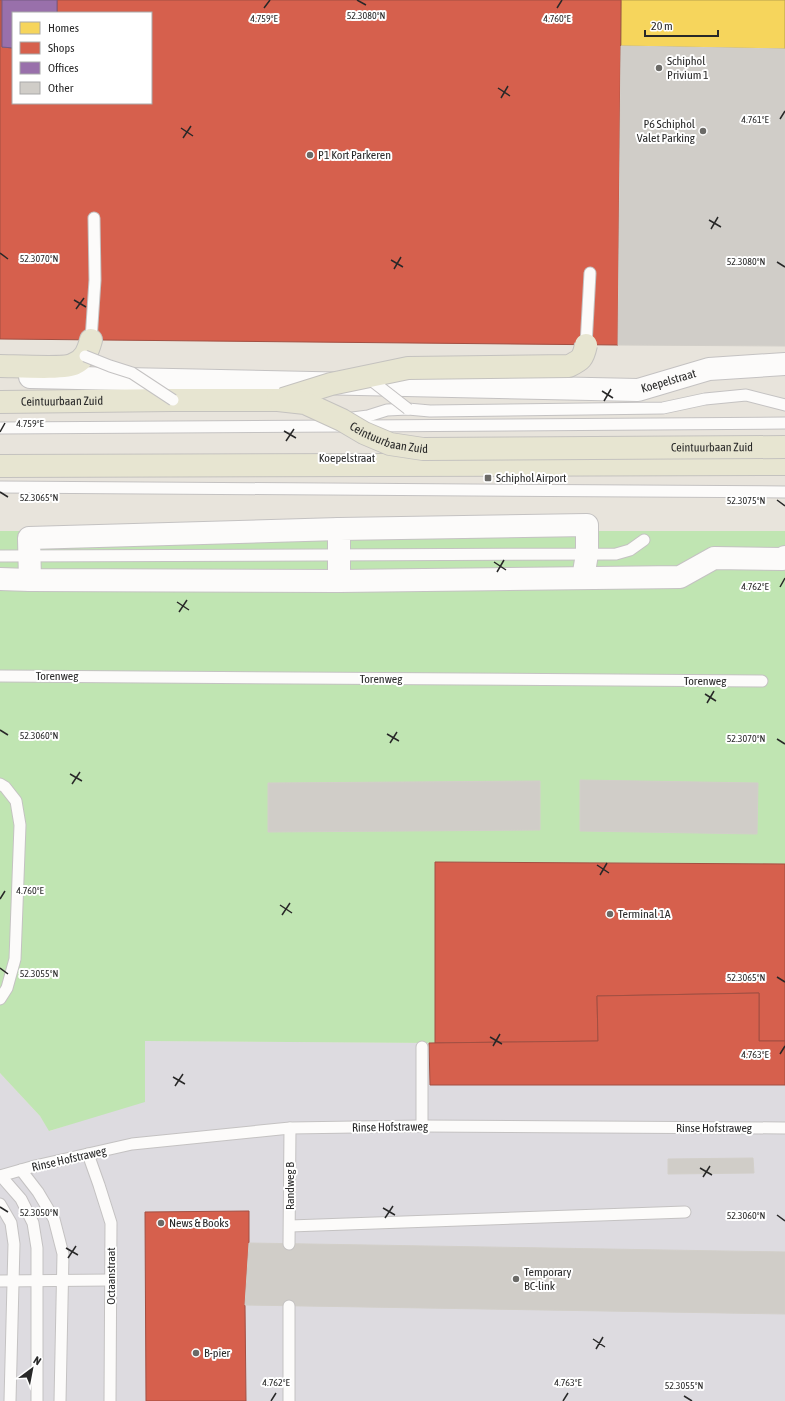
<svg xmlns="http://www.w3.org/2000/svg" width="785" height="1401" font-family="'Asap Condensed',sans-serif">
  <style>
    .airport { fill: #dddbe0 }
    .green { fill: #c0e5b2 }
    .homes { fill: #f6d55c; stroke: #b8a14c }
    .shops { fill: #d6604d; stroke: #a24f42 }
    .offices { fill: #9970ab; stroke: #775a84 }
    .building { fill: #d0cdc8; stroke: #d2cfc9 }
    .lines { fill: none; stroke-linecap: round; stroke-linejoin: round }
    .lane-casing { stroke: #c4c2c2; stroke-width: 13 }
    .street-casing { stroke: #c4c2c2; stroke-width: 24 }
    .secondary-casing { stroke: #c4c2c2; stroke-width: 24 }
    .primary-casing { stroke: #c4c2bf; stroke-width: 24 }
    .lane { stroke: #fcfbfa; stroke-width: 11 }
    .street { stroke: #fcfbfa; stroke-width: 22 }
    .secondary { stroke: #fcfbfa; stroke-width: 22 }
    .primary { stroke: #e7e5d1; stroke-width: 22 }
    .lane-bridge-casing { stroke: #c4c2c2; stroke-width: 13; stroke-linecap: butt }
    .primary-bridge-casing { stroke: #c4c2bf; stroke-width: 24; stroke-linecap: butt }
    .lane-bridge { stroke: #fcfbfa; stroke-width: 11 }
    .primary-bridge { stroke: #e7e5d1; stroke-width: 22 }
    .ticks { fill: none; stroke: #282828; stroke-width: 1.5 }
    .poi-dot { fill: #6b6a67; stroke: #fff; stroke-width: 1.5 }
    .labels { text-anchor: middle; stroke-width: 4; stroke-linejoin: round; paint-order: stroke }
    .poi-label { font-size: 12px; fill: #282828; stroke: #fff; text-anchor: start }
    .street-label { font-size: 12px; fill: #282828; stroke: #fff }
    .ticks-label { font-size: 10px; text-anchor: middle; fill: #282828; stroke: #fff; stroke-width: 4; stroke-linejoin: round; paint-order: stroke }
  </style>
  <rect width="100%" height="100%" fill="#e8e4dc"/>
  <path class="airport" d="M435 862 785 864V1401H0V1073L40 1116 50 1131 74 1123 145 1041 435 1043Z"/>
  <path class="green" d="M0 531H785V864L435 862V1043L145 1041V1102L49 1131 40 1116 0 1073Z"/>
  <path class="homes" d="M621 0H785V49L621 46Z"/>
  <g class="shops">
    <path d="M0 0H2V47L13 48V103H151V13H57V0H621L618 345 0 339Z"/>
    <path d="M435 862 785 864V1041H759V993L597 996 598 1041 435 1043Z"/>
    <path d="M759 993V1041H785V1085H430L429 1043 598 1041 597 996Z"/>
    <path d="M249 1211V1243L245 1305 246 1401H146L145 1212Z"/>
  </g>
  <path class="offices" d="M2 0H57V13H13V48L2 47Z"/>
  <g class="building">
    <path d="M621 46 785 49V346L618 345Z"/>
    <path d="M580 780 758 783 757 834 580 831Z"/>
    <path d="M540 781V830L268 832V783Z"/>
    <path d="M753 1158 754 1173 668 1174V1159Z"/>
    <path d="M249 1243 785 1252V1314L245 1305Z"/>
  </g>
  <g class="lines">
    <g class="lane-casing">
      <g id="lane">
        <path d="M91 340 95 280 94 218"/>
        <path d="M586 345 590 273"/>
        <path d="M345 419 368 416 387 410 408 409 430 411 663 408 705 399 746 395 785 405"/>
        <path d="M361 426 785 423"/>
        <path d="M0 428 343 426"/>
        <path d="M0 487 785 492"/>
        <path d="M0 556 616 554 630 550 644 540"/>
        <path d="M0 676 762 681"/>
        <path d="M0 784 5 787 16 801 20 825 15 959 7 988 0 999"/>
        <path d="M422 1047V1126"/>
        <path d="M88 1154 99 1185 111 1223 110 1401"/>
        <path d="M21 1170 38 1192 54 1219 63 1254 60 1401"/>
        <path d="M0 1176 35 1166 132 1144 290 1128 422 1126 785 1128"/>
        <path d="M1 1176 21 1199 33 1223 37 1248V1401"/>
        <path d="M0 1204 11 1223 14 1244 10 1401"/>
        <path d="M290 1226 685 1212"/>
        <path d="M289 1244 290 1128"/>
        <path d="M0 1281 111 1280"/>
        <path d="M289 1401V1306"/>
      </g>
    </g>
    <g class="street-casing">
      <g id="street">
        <path d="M583 578 587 554V525L339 529V581L680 577 714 558 783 559 785 557"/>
        <path d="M0 579 30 580"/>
        <path d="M339 581 30 580 29 538 339 529"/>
      </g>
    </g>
    <g class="secondary-casing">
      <g id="secondary">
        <path id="s1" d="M30 377 638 390 709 369 785 364"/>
      </g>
    </g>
    <g class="primary-casing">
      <g id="primary">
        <path d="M0 366C13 366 66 369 74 364 85 359 88 351 91 340"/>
        <path id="s2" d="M0 402 173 400H278"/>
        <path d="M0 466 785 464"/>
      </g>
    </g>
    <use href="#lane" class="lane"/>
    <use href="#street" class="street"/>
    <use href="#secondary" class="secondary"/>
    <use href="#primary" class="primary"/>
    <g class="lane-bridge-casing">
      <g id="lane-bridge">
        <path d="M85 356 110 366 132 373 173 400"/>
        <path d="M367 377 408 409"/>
      </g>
    </g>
    <g class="primary-bridge-casing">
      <g id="primary-bridge">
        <path d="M283 399 331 384 408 368 569 366C581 360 583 359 586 345"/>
        <path id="s3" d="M278 400 305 403 342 420 364 433 390 444 423 449 785 447"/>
      </g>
    </g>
    <use href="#lane-bridge" class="lane-bridge"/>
    <use href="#primary-bridge" class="primary-bridge"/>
  </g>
  <path class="ticks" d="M357 0 366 5M264 8 270 0M557 8 562 0M498 88 510 96M501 98 508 86M780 119 785 111M181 128 193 136M183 138 191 126M709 220 721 227M711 229 718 217M0 253 8 259M391 260 403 267M777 262 785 267M394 269 401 257M74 300 86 307M76 309 84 298M602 391 613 398M604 401 611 389M284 431 296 438M0 432 5 423M286 441 294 429M0 492 8 497M777 500 785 506M494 562 506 570M497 572 504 560M780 587 785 578M177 602 189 610M179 612 187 600M705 694 716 701M707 703 714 691M0 730 8 735M387 734 399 741M777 739 785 744M390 743 397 732M70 774 82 781M72 784 80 772M597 865 609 873M600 875 607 863M0 899 5 891M280 905 292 913M282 915 290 903M0 968 8 974M777 977 785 982M490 1037 502 1044M493 1046 500 1034M780 1054 785 1046M173 1077 185 1084M175 1086 183 1074M700 1168 712 1175M703 1177 710 1166M0 1207 8 1212M383 1208 395 1215M777 1215 785 1221M385 1218 393 1206M66 1248 78 1255M68 1258 76 1246M593 1339 605 1347M596 1349 603 1337M684 1396 692 1401M271 1401 276 1393M563 1401 568 1393"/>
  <g class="poi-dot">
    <circle cx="659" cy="68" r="4"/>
    <circle cx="703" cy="131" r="4"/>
    <circle cx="310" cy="155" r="4"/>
    <rect x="484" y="474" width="8" height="8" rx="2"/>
    <circle cx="610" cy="914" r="4"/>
    <circle cx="161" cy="1223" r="4"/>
    <circle cx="516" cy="1279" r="4"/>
    <circle cx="196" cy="1353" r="4"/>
  </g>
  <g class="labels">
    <g class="poi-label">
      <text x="667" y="65">Schiphol<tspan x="667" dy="14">Privium 1</tspan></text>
      <text x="695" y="128" text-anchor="end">P6 Schiphol<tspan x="695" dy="14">Valet Parking</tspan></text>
      <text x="318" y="159">P1 Kort Parkeren</text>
      <text x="496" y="482">Schiphol Airport</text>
      <text x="618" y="918">Terminal 1A</text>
      <text x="169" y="1227">News &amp; Books</text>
      <text x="524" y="1276">Temporary<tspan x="524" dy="14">BC-link</tspan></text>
      <text x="204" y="1357">B-pier</text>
    </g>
    <g class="street-label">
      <text dy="4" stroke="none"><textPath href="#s1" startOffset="640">Koepelstraat</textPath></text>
      <text dy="4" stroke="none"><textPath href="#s2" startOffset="62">Ceintuurbaan Zuid</textPath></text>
      <text dy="4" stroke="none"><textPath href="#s3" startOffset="119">Ceintuurbaan Zuid</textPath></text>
      <text dy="4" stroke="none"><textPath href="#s3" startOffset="444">Ceintuurbaan Zuid</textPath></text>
      <text x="347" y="462">Koepelstraat</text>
      <text x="57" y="680">Torenweg</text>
      <text x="381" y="683">Torenweg</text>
      <text x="705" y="685">Torenweg</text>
      <text transform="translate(390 1127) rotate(-1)" y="4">Rinse Hofstraweg</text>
      <text x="714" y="1132">Rinse Hofstraweg</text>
      <text transform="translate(69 1159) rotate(-13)" y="4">Rinse Hofstraweg</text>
      <text transform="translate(290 1186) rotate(-90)" y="4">Randweg B</text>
      <text transform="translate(111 1276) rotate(-90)" y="4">Octaanstraat</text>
    </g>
  </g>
  <g class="ticks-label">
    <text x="366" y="19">52.3080°N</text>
    <text x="264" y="22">4.759°E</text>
    <text x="557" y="22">4.760°E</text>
    <text x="755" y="123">4.761°E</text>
    <text x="39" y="262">52.3070°N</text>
    <text x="746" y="265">52.3080°N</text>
    <text x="30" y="427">4.759°E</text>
    <text x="39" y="501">52.3065°N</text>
    <text x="746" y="504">52.3075°N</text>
    <text x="755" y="590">4.762°E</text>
    <text x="39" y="739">52.3060°N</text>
    <text x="746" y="742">52.3070°N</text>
    <text x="30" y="894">4.760°E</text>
    <text x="39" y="977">52.3055°N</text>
    <text x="746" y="981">52.3065°N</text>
    <text x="755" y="1058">4.763°E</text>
    <text x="39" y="1216">52.3050°N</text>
    <text x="746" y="1219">52.3060°N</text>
    <text x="276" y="1386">4.762°E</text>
    <text x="568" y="1386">4.763°E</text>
    <text x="684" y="1389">52.3055°N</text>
  </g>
  <rect x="12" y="12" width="140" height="92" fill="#ffffff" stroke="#a9a9a9"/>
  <rect x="20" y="22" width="20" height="12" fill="#f6d55c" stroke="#a9a9a9"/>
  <text x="48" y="32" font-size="12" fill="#282828">Homes</text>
  <rect x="20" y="42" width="20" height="12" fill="#d6604d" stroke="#a9a9a9"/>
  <text x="48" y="52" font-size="12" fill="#282828">Shops</text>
  <rect x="20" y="62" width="20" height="12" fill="#9970ab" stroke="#a9a9a9"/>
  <text x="48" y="72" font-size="12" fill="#282828">Offices</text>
  <rect x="20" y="82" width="20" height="12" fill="#d0cdc8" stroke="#a9a9a9"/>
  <text x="48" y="92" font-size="12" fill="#282828">Other</text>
  <g transform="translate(32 1369) rotate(32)" stroke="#ffffff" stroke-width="3" paint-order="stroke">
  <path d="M0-3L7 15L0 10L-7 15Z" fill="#282828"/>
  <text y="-6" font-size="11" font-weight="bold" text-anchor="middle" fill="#282828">N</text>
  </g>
  <path d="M645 30v6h73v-6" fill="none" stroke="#282828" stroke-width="2"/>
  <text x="651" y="30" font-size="12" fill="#282828" stroke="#ffffff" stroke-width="3" paint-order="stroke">20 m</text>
</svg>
